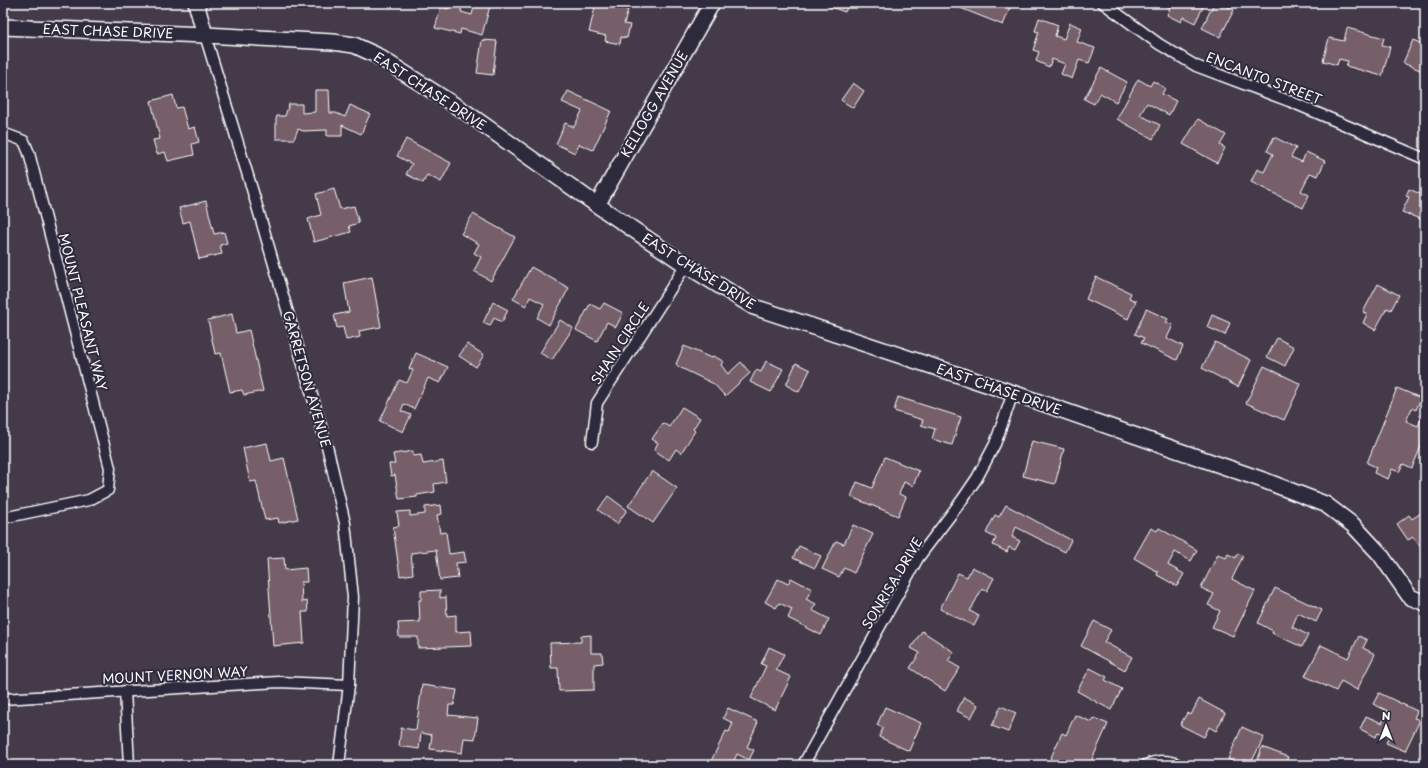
<svg xmlns="http://www.w3.org/2000/svg" width="1428" height="768" font-family="'Playpen Sans',sans-serif">
  <style>
    .building { fill: #765e67; stroke: #fff }
    .lines { fill: none; stroke-linecap: round; stroke-linejoin: round }
    .street-casing { stroke: #fff; stroke-width: 13 }
    .secondary-casing { stroke: #fff; stroke-width: 18 }
    .street { stroke: #2f2a3d; stroke-width: 10 }
    .secondary { stroke: #2f2a3d; stroke-width: 15 }
    .labels { text-anchor: middle; stroke-width: 4; stroke-linejoin: round; paint-order: stroke }
    .street-label { font-size: 13px; fill: #fff; stroke: #2f2a3d }
  </style>
  <rect width="100%" height="100%" fill="#443a4a"/>
  <filter id="ink" filterUnits="userSpaceOnUse"><feTurbulence type="fractalNoise" baseFrequency=".025" numOctaves="2"/><feDisplacementMap in="SourceGraphic" scale="8" xChannelSelector="R" yChannelSelector="G"/><feConvolveMatrix kernelMatrix="1 2 1 2 8 2 1 2 1" color-interpolation-filters="sRGB"/></filter>
  <g filter="url(#ink)">
    <g class="building">
      <path d="M450 3 462 5 461 12 472 15 475 3 490 6 482 35 461 29 460 34 435 28 441 7 448 9Z"/>
      <path d="M596 3H626L625 9 628 10 624 24 630 25 627 38 621 37 620 44 605 41 606 36 589 32Z"/>
      <path d="M829 3H849L845 12 828 6Z"/>
      <path d="M959 3H1012L1003 25 958 7Z"/>
      <path d="M1161 3H1205L1195 23 1183 17 1181 22 1167 15 1170 8Z"/>
      <path d="M1214 3H1221L1234 10 1220 37 1202 28Z"/>
      <path d="M1039 18 1058 25 1055 36 1064 39 1070 23 1082 28 1077 42 1095 48 1089 63 1079 60 1072 79 1061 74 1065 64 1052 59 1049 67 1036 61 1039 52 1033 50 1039 32 1035 31Z"/>
      <path d="M1347 28 1384 38 1382 45 1390 47 1382 76 1346 66 1348 61 1339 59 1337 65 1323 61 1329 38 1344 41Z"/>
      <path d="M482 40 497 41 493 75 477 73Z"/>
      <path d="M1413 40 1425 45V72L1403 63Z"/>
      <path d="M1101 68 1127 82 1116 102 1100 93 1094 104 1084 99Z"/>
      <path d="M1138 79 1150 86 1153 81 1165 88 1162 94 1176 101 1169 115 1147 103 1140 115 1160 125 1153 139 1117 119Z"/>
      <path d="M853 83 864 91 853 108 841 100Z"/>
      <path d="M315 90H329L330 113H336L345 117 350 105 370 114 361 134 342 125V136H327V130L303 131 298 129 294 139H276V119L277 116H285L289 104H302V113L315 112Z"/>
      <path d="M568 91 611 111 593 150 579 144 575 153 556 144 565 123 574 127 582 111 562 102Z"/>
      <path d="M173 95 176 108 182 107 188 129 195 127 199 142 192 144 194 155 168 161 165 152 157 154 153 140 160 139 151 101Z"/>
      <path d="M1198 119 1226 135 1220 145 1225 148 1217 163 1183 144Z"/>
      <path d="M1274 137 1296 148 1291 157 1302 162 1306 152 1325 161 1318 176 1310 173 1301 191 1309 195 1303 208 1251 182 1257 169 1264 172 1273 154 1267 151Z"/>
      <path d="M406 139 451 163 441 182 427 175 423 183 406 174 412 164 397 156Z"/>
      <path d="M334 189 340 209 354 206 359 223 349 226 351 232 314 242 308 219 321 215 316 194Z"/>
      <path d="M1409 189 1425 196V221L1402 212 1409 197 1406 196Z"/>
      <path d="M206 201 214 234 224 232 227 243 220 245 222 254 199 259 190 221 183 223 179 208Z"/>
      <path d="M473 214 515 237 491 281 474 271 481 257 474 253 479 244 461 234Z"/>
      <path d="M531 267 569 288 549 325 537 318 544 304 530 297 526 306 513 299Z"/>
      <path d="M372 277 381 327 359 331 360 337 346 340 343 327 337 328 334 315 349 312 344 283Z"/>
      <path d="M1096 277 1131 293 1129 298 1136 301 1128 319 1086 299Z"/>
      <path d="M1378 284 1399 295 1391 310 1387 308 1375 330 1363 323 1367 314 1363 312Z"/>
      <path d="M493 302 508 310 502 322 494 318 490 326 483 323Z"/>
      <path d="M604 303 623 313 616 327 607 322 597 341 576 330 590 304 600 309Z"/>
      <path d="M1146 309 1168 319 1166 322 1173 325 1167 338 1183 346 1177 360 1141 343 1144 338 1135 334Z"/>
      <path d="M232 314 236 333 249 330 263 391 244 395 242 390 230 392 221 353 215 354 208 320Z"/>
      <path d="M1212 315 1230 323 1225 335 1207 327Z"/>
      <path d="M560 320 573 328 552 360 540 353Z"/>
      <path d="M1277 338 1294 347 1285 366 1267 357Z"/>
      <path d="M1215 342 1251 360 1238 387 1202 368Z"/>
      <path d="M467 344 484 355 476 367 459 356Z"/>
      <path d="M684 346 711 358 713 356 723 361 721 365 728 374 741 362 750 373 725 396 714 384 679 367 676 364Z"/>
      <path d="M416 353 448 367 440 383 428 378 414 409 404 404 401 411 411 415 403 432 380 421 399 380 407 383 413 370 409 369Z"/>
      <path d="M766 361 783 369 771 392 750 382 756 370 761 372Z"/>
      <path d="M796 363 810 370 799 392 786 385Z"/>
      <path d="M1264 366 1301 384 1284 420 1246 403Z"/>
      <path d="M1397 388 1421 398 1416 410 1412 408 1406 421 1418 426 1421 419 1425 421V437L1412 468 1403 464 1399 472 1392 469 1388 479 1374 473 1376 467 1367 463Z"/>
      <path d="M898 397 961 417 952 445 932 439 935 429 921 425 923 420 894 411Z"/>
      <path d="M682 407 700 418 693 429 695 431 681 453 676 449 669 460 654 450 658 443 652 439 663 423 669 427Z"/>
      <path d="M1032 441 1064 449 1055 484 1023 476Z"/>
      <path d="M267 443 271 461 284 458 298 519 279 523 278 518 265 520 256 481 250 482 243 448Z"/>
      <path d="M413 451V456L421 455 423 464 443 461 446 482 434 484 435 492 417 495V497L399 499 395 475 391 476 389 464H395L393 454Z"/>
      <path d="M885 457 919 471 913 486 904 482 899 494 906 497 898 516 851 497 857 482 872 488Z"/>
      <path d="M652 471 677 488 653 523 628 506Z"/>
      <path d="M608 496 627 510 617 524 598 510Z"/>
      <path d="M441 505 442 514 437 515 440 533 446 532 449 554 464 552 466 562 456 563 458 578 440 580 436 550 411 553 413 574 400 576 393 527 399 526 397 512 410 511V516L425 514V507Z"/>
      <path d="M1006 505 1071 540 1065 552 1016 527 1012 537 1020 541 1015 550 1009 547 1007 552 993 545 996 538 986 533 995 515 999 517Z"/>
      <path d="M1421 513 1425 518V548L1423 550 1413 537 1408 540 1397 524 1409 515 1412 519Z"/>
      <path d="M853 525 873 534 854 573 844 568 839 577 822 569 836 541 844 544Z"/>
      <path d="M1151 528 1157 531 1159 528 1197 550 1191 561 1175 552 1168 565 1184 574 1177 586 1157 575 1158 572 1134 558Z"/>
      <path d="M799 546 821 556 815 568 793 558Z"/>
      <path d="M1238 553 1243 556 1232 579 1255 591 1233 636 1212 627 1220 611 1208 605 1214 594 1201 588 1218 554 1226 558 1228 554 1236 558Z"/>
      <path d="M284 558 285 570 306 568 307 582H301L302 602 307 601 308 612H302L304 643 273 646 267 559Z"/>
      <path d="M972 567 994 578 987 591 982 589 970 611 979 616 974 626 940 609 958 573 967 577Z"/>
      <path d="M791 578 812 589 806 599 816 604 812 610 829 619 821 635 788 618 792 609 779 603 776 608 765 602 778 579 788 584Z"/>
      <path d="M1275 588 1322 610 1316 622 1298 613 1292 627 1308 635 1302 647 1272 633 1273 631 1258 623Z"/>
      <path d="M440 590V598L446 597 447 616 456 615V632L471 631 472 646 418 648V637H399L398 623 420 622 419 600H421V591Z"/>
      <path d="M1094 621 1111 630 1104 642 1132 657 1125 670 1081 646Z"/>
      <path d="M922 631 954 652 948 661 960 668 945 691 910 668 920 653 911 648Z"/>
      <path d="M591 635V653H602L603 663 594 664V690L559 691 558 668H551L550 643 581 642V636Z"/>
      <path d="M1359 636 1367 640 1363 648 1375 654 1357 690 1341 681 1336 691 1305 676 1321 645 1348 658Z"/>
      <path d="M769 647 784 654 776 670 791 677 775 710 751 698 766 666 761 664Z"/>
      <path d="M1090 668 1107 677 1105 680 1122 689 1111 710 1077 691Z"/>
      <path d="M422 685 457 690 454 705H449L448 715 478 718 475 739 464 738 462 753 430 749 432 735 421 733 419 749 399 746 401 728 416 730Z"/>
      <path d="M1379 693 1417 711 1414 718 1420 720 1405 751 1386 743 1389 737 1378 732 1376 737 1360 729 1366 716 1382 723 1388 711 1373 704Z"/>
      <path d="M964 697 978 705 971 718 957 711Z"/>
      <path d="M1199 699 1225 713 1216 731 1209 727 1204 737 1180 725 1187 713 1191 715Z"/>
      <path d="M1001 706 1016 713 1008 732 992 726Z"/>
      <path d="M885 707 921 723 909 751 879 737 883 728 877 725Z"/>
      <path d="M728 708 758 722 747 747 754 750 749 760 737 754 732 765H714L710 763 726 731 729 732 733 723 723 718Z"/>
      <path d="M1075 715 1092 722 1094 718 1108 724 1090 764 1051 765 1048 764 1062 733 1066 735Z"/>
      <path d="M1242 727 1264 737 1251 763 1243 760 1240 765 1228 759Z"/>
      <path d="M1262 747 1288 757 1285 765 1256 764Z"/>
    </g>
    <g class="lines">
      <g class="street-casing">
        <g id="street">
          <path d="M1103 3 1159 44 1196 66 1289 101 1425 159"/>
          <path d="M205 35 252 189 328 450 345 523 353 597 349 685 339 765"/>
          <path d="M3 133 24 141 29 153 110 468 108 490 89 500 3 518"/>
          <path d="M592 442 597 403 686 265"/>
          <path d="M125 691 129 765"/>
          <path d="M3 699 279 682 349 685"/>
          <path d="M803 765 918 558 962 500 977 478 995 444 1013 393"/>
          <path d="M1146 765C1157 760 1167 759 1179 765"/>
        </g>
      </g>
      <g class="secondary-casing">
        <g id="secondary">
          <path d="M196 3 205 35"/>
          <path d="M3 27 205 35 333 42 354 45 376 55 467 113 597 205 686 265 754 307 1013 393 1263 480 1325 504 1353 525 1380 554 1410 597 1425 603"/>
          <path d="M597 205 712 3"/>
        </g>
      </g>
      <use href="#street" class="street"/>
      <use href="#secondary" class="secondary"/>
    </g>
  </g>
  <g class="labels">
    <g class="street-label">
      <text transform="translate(108 31) rotate(2)" y="5">EAST CHASE DRIVE</text>
      <text transform="translate(1264 78) rotate(21)" y="5">ENCANTO STREET</text>
      <text transform="translate(430 91) rotate(33)" y="5">EAST CHASE DRIVE</text>
      <text transform="translate(654 104) rotate(-60)" y="5">KELLOGG AVENUE</text>
      <text transform="translate(699 271) rotate(32)" y="5">EAST CHASE DRIVE</text>
      <text transform="translate(83 312) rotate(76)" y="5">MOUNT PLEASANT WAY</text>
      <text transform="translate(620 343) rotate(-57)" y="5">SHAIN CIRCLE</text>
      <text transform="translate(307 379) rotate(74)" y="5">GARRETSON AVENUE</text>
      <text transform="translate(999 389) rotate(19)" y="5">EAST CHASE DRIVE</text>
      <text transform="translate(892 583) rotate(-59)" y="5">SONRISA DRIVE</text>
      <text transform="translate(175 675) rotate(-3)" y="5">MOUNT VERNON WAY</text>
    </g>
  </g>
  <rect width="1428" height="768" fill="none" stroke="#2f2a3d" stroke-width="16"/>
  <rect x="8" y="8" width="1412" height="752" fill="none" stroke="#fff" stroke-width="1.5" filter="url(#ink)"/>
  <g transform="translate(1386 726)" stroke="#2f2a3d" stroke-width="3" paint-order="stroke">
  <path d="M0-3L7 15L0 10L-7 15Z" fill="#ffffff"/>
  <text y="-6" font-size="11" font-weight="bold" text-anchor="middle" fill="#ffffff">N</text>
  </g>
</svg>
